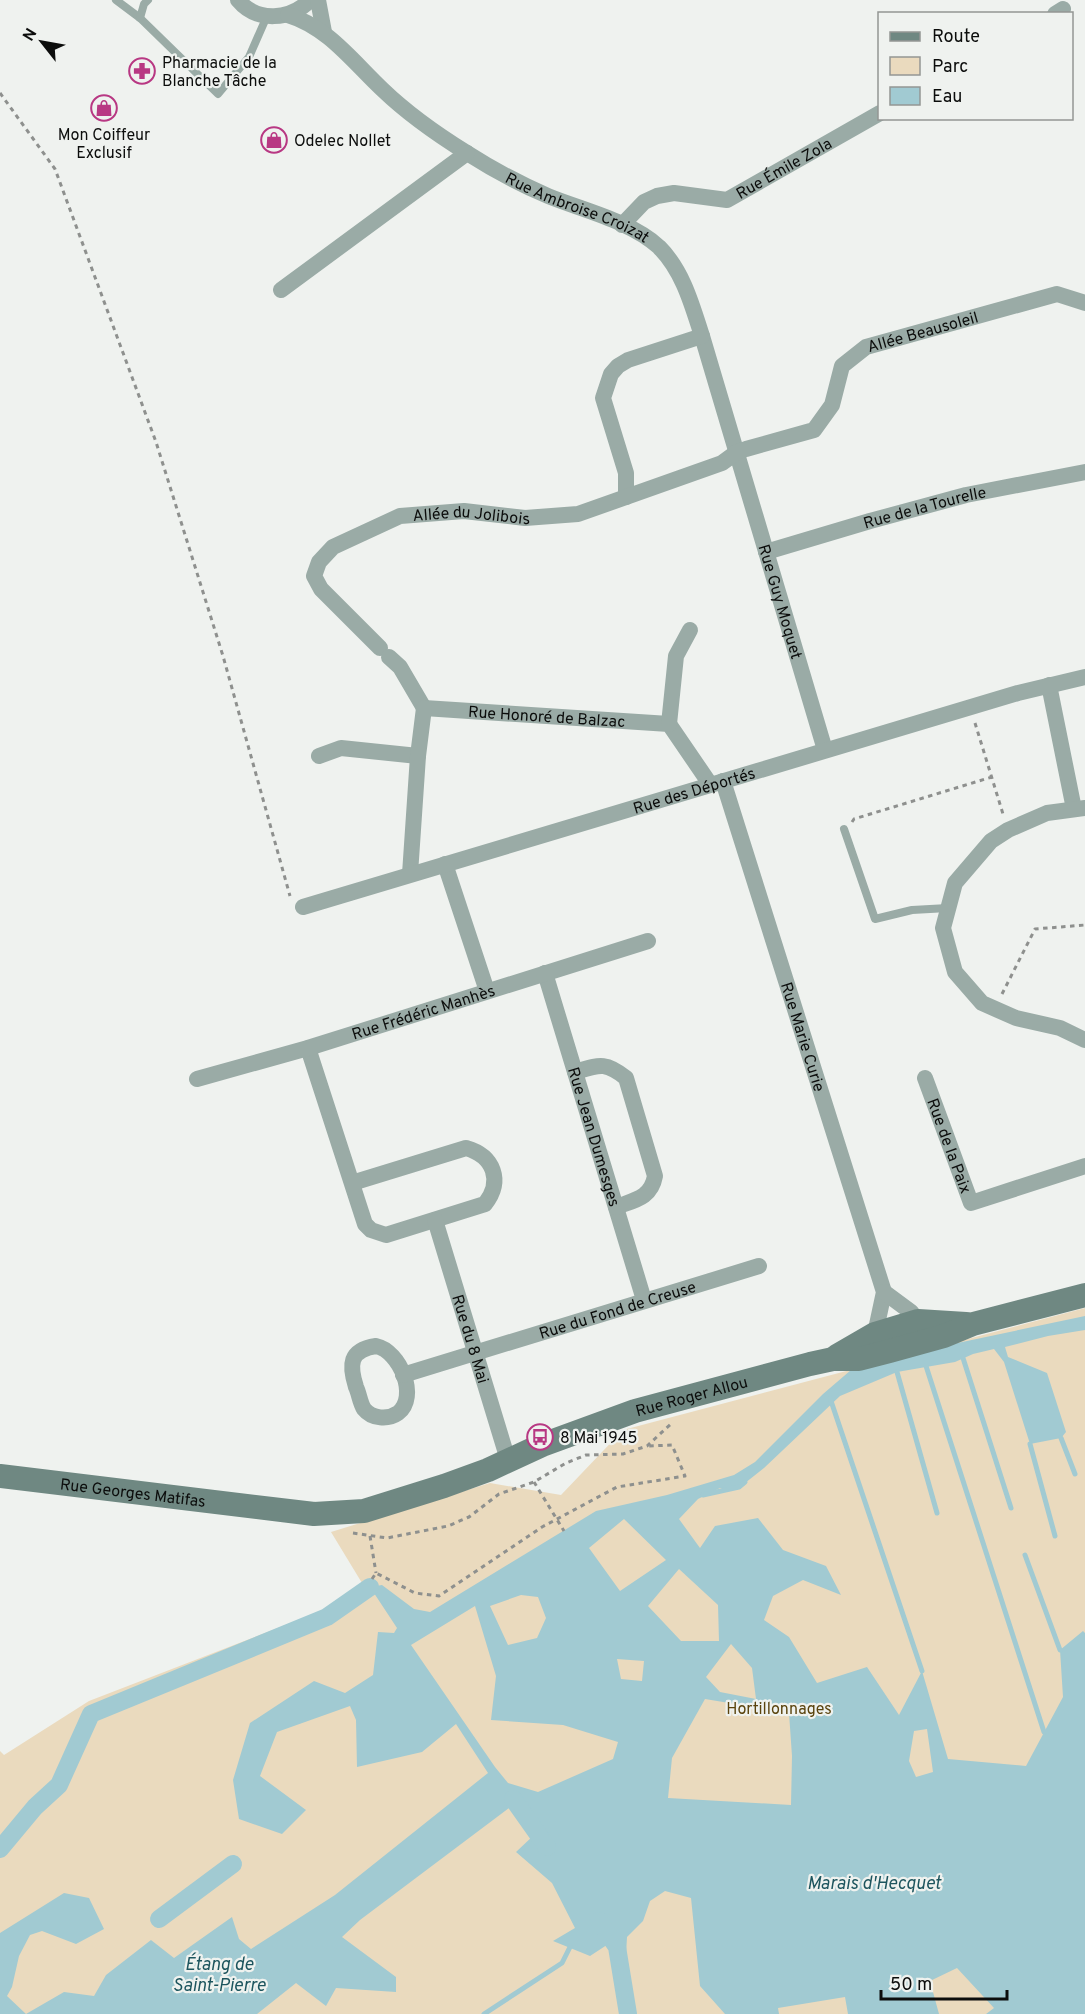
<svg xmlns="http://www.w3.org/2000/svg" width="1085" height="2014" font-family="Overpass,sans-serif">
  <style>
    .green { fill: #eadabe }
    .water { fill: #a1cad2; fill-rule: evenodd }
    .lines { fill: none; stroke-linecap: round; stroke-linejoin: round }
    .stream { stroke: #a1cad2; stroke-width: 5 }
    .canal { stroke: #a1cad2; stroke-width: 18 }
    .path { stroke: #8e908e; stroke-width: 3; stroke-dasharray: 4.5 4.5; stroke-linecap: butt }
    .lane { stroke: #9aaba6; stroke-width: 8 }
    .street { stroke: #9aaba6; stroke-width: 16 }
    .secondary { stroke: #6f8882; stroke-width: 24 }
    .labels { text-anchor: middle; stroke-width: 4.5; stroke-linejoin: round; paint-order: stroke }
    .poi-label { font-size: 16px; fill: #0c0d0c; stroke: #eff2ef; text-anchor: start }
    .street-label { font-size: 16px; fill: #0c0d0c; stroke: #eff2ef }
    .park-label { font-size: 16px; fill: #5a430d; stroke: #eff2ef }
    .water-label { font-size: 18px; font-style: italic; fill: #1d555e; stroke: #eff2ef }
  </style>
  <rect width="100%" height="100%" fill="#eff2ef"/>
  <path class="green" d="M1085 1308V2014H0V1751L4 1755 89 1701 319 1612 362 1583 331 1532 490 1483 561 1495 623 1430Z"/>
  <path class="water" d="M1085 1316V1330L1048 1336 1005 1347 1008 1357 1047 1373 1066 1432 1061 1438 1030 1444 1004 1362 994 1349 973 1354 955 1362 897 1372 840 1396 764 1468 740 1487 725 1490 720 1488 698 1499 679 1519 700 1548 715 1526 758 1518 783 1550 826 1566 841 1595 803 1580 773 1596 764 1620 789 1637 817 1683 867 1667 899 1715 922 1671 948 1759 1026 1766 1063 1697 1060 1650 1083 1631 1085 1633V2014H986L994 2008 957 1968 930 1981 939 2014H848L845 1997 778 2008 779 2014H725L700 1986 691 1898 665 1891 650 1901 643 1921 627 1937 626 1955 634 2014H627L619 1950 616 1939 590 1956 553 1941 575 1928 552 1883 516 1852 534 1835 533 1824 513 1805 360 1920 342 1937 396 1977V1992L336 1988 326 2006 296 1983 257 2014H0V1933L64 1893 89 1898 104 1929 76 1944 42 1931 30 1935 19 1956 12 1987 7 1996 26 2014 64 1992 94 1996 106 1975 151 1940 174 1958 232 1917 239 1939 251 1949 335 1895 488 1773 456 1724 422 1752 357 1767 356 1720 350 1706 277 1732 260 1776 306 1810 282 1834 239 1819 233 1780 250 1723 314 1681 345 1693 373 1675 378 1632 394 1633 397 1628 370 1587 382 1585 414 1609 430 1612 596 1511 667 1495 734 1475 755 1462 823 1394 851 1370 929 1349ZM624 1519 666 1560 620 1591 589 1548ZM679 1569 718 1605 719 1641H681L648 1606ZM521 1595 538 1597 546 1618 537 1638 508 1645 490 1606ZM475 1606 496 1676 491 1720 563 1725 618 1742 613 1759 538 1792 508 1783 495 1767 411 1645ZM731 1644 752 1668 756 1699 720 1692 706 1677ZM617 1659 644 1661 642 1681 621 1679ZM705 1699 789 1713 792 1756 791 1805 668 1798 672 1758ZM927 1729 933 1772 916 1777 909 1761 914 1731Z"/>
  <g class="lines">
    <g class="stream">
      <path d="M963 1358 1011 1508"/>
      <path d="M926 1366 1044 1732"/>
      <path d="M897 1372 937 1513"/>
      <path d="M830 1398 922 1671"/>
      <path d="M1061 1438 1075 1474"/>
      <path d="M1030 1444 1055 1536"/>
      <path d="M703 1495 739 1487 745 1482"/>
      <path d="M1025 1555 1060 1650"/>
      <path d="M484 2014 562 1963 570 1947"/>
    </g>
    <g class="canal">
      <path d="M513 1799 547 1847"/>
      <path d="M0 1849 35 1807 59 1785 91 1714 327 1617 370 1587"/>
      <path d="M159 1919 233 1864"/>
      <path d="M599 1921 617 1947 628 2014"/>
    </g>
    <g class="path">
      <path d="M0 93 55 169 156 442 223 656 290 896"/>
      <path d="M975 723 1003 814"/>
      <path d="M852 822 854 819 992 777"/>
      <path d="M1002 994 1035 929 1085 925"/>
      <path d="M534 1482 564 1531"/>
      <path d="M353 1533 387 1538 448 1526 469 1517 499 1494 534 1482 566 1463 586 1455 623 1454 647 1446 673 1422"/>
      <path d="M370 1536 376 1573"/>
      <path d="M372 1579 376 1573 415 1593 439 1596 542 1527 617 1487 685 1476 672 1445 649 1446"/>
    </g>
    <g class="lane">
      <path d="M116 0 140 18 218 94 249 57 267 16"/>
      <path d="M140 18 144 4 148 0"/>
      <path d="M844 829 875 919 912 910 948 908"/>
    </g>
    <g class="street">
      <path d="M238 0C257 23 291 20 310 0"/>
      <path d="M318 0 324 32"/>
      <path d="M1055 14 1063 9"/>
      <path id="s1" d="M288 15C328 27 354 63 383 90 408 114 438 135 467 153 492 169 520 184 548 196 582 210 631 221 659 247 683 271 692 305 702 336L825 750"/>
      <path id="s2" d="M622 225 644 202 657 196 674 193 727 200 880 113"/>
      <path d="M281 290 467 153"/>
      <path d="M626 497V473L603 398 611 374 618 366 628 360 702 336"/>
      <path id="s3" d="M766 552 870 521 966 495 1085 472"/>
      <path id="s4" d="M380 648 321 589 314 576 319 562 333 547 400 516 464 511 525 518 578 514 722 463 737 452 746 449 814 430 832 405 842 366 866 347 1057 294 1085 303"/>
      <path d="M389 657 400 667 424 708"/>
      <path d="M1049 685 1074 809"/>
      <path id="s5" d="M424 708 669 724 710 784"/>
      <path d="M669 724 676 656 690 630"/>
      <path d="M319 756 341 748 418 756"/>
      <path id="s6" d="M723 781 884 1292 875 1334 881 1340"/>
      <path d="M1085 808 1047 813 1008 830 991 841 955 883 943 928 955 972 982 1003 1016 1018 1060 1028 1085 1040"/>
      <path d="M445 864 487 991"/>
      <path d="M410 874 418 756 424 708"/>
      <path id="s7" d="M303 907 1018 693 1085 677"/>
      <path id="s8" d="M545 973 644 1300"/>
      <path d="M308 1048 365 1224 371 1230 386 1235 485 1204C503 1181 494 1156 466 1148L352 1183"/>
      <path d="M575 1072C599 1065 605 1061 626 1078L655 1176C651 1198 635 1200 616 1207"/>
      <path id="s9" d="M925 1078 971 1203 1085 1166"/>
      <path id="s10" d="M197 1079 308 1048 648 941"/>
      <path id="s11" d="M435 1220 508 1460"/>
      <path d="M884 1292 911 1312 918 1321V1330"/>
      <path d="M376 1346C400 1351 419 1397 398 1413 388 1420 372 1419 364 1409 360 1403 359 1393 356 1387 349 1365 349 1350 376 1346Z"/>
      <path id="s12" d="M403 1375 759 1266"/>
    </g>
    <g class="secondary">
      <path d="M837 1356 875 1334 918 1321 966 1324"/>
      <path id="s13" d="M0 1476 314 1514 364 1511 444 1486 488 1470 542 1445 635 1411 810 1364 833 1359H859L890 1351 944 1336 973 1324 1085 1295"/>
    </g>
  </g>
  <defs>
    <g id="pharmacy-ring" transform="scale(1.35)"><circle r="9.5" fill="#eff2ef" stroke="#b83883" stroke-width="1.5"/><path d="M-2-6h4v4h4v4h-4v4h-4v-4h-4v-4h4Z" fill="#b83883"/></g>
    <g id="shop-ring" transform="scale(1.35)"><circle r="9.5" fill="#eff2ef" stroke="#b83883" stroke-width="1.5"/><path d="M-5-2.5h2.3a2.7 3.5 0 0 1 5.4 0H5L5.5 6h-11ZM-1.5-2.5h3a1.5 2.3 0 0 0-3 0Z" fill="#b83883"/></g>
    <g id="bus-ring" transform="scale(1.35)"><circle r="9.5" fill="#eff2ef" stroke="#b83883" stroke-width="1.5"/><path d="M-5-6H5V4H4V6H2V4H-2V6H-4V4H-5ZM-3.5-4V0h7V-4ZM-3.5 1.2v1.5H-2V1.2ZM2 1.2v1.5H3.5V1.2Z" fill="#b83883"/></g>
  </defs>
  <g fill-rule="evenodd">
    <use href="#pharmacy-ring" x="142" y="71"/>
    <use href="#shop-ring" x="104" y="108"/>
    <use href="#shop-ring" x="274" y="140"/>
    <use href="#bus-ring" x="540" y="1437"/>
  </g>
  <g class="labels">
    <g class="poi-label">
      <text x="162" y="68">Pharmacie de la<tspan x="162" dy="18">Blanche Tâche</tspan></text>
      <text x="104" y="140" text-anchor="middle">Mon Coiffeur<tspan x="104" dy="18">Exclusif</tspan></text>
      <text x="294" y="146">Odelec Nollet</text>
      <text x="560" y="1443">8 Mai 1945</text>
    </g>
    <g class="street-label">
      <text dy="6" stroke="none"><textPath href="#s2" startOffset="182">Rue Émile Zola</textPath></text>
      <text dy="6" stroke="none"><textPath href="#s1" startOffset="351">Rue Ambroise Croizat</textPath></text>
      <text dy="6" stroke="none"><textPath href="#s4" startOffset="798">Allée Beausoleil</textPath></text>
      <text dy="6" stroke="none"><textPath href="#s3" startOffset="165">Rue de la Tourelle</textPath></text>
      <text dy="6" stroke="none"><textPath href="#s4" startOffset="279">Allée du Jolibois</textPath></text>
      <text dy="6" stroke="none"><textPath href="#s1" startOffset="819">Rue Guy Moquet</textPath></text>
      <text dy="6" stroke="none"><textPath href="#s5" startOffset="123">Rue Honoré de Balzac</textPath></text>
      <text dy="6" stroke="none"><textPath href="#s7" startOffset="408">Rue des Déportés</textPath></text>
      <text dy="6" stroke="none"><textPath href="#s10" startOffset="236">Rue Frédéric Manhès</textPath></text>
      <text dy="6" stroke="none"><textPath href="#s6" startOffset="268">Rue Marie Curie</textPath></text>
      <text dy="6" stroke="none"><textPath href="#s8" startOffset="171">Rue Jean Dumesges</textPath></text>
      <text dy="6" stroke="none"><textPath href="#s9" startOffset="72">Rue de la Paix</textPath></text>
      <text dy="6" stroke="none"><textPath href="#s12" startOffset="224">Rue du Fond de Creuse</textPath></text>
      <text dy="6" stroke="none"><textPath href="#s11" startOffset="124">Rue du 8 Mai</textPath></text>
      <text dy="6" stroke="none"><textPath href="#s13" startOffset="714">Rue Roger Allou</textPath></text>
      <text dy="6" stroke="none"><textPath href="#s13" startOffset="134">Rue Georges Matifas</textPath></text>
    </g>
    <g class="park-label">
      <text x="779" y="1714">Hortillonnages</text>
    </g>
    <g class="water-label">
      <text x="874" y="1889">Marais d'Hecquet</text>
      <text x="219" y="1970">Étang de<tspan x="219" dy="21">Saint-Pierre</tspan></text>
    </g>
  </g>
  <rect x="878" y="12" width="195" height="108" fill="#eff2ef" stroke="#949694" stroke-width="1.5"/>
  <rect x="890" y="32" width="30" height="9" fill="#6f8882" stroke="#949694" stroke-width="1.5"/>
  <text x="932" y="42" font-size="18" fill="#0c0d0c">Route</text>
  <rect x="890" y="57" width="30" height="18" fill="#eadabe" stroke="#949694" stroke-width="1.5"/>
  <text x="932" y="72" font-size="18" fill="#0c0d0c">Parc</text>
  <rect x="890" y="87" width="30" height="18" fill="#a1cad2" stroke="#949694" stroke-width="1.5"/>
  <text x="932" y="102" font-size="18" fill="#0c0d0c">Eau</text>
  <g transform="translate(42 42) rotate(301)" stroke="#eff2ef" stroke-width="4.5" paint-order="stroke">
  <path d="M0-4.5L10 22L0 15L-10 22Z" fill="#0c0d0c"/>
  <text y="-9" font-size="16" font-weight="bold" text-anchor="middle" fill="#0c0d0c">N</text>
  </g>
  <path d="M881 1990v9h126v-9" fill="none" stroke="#0c0d0c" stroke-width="3"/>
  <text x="890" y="1990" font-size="18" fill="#0c0d0c" stroke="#eff2ef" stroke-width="4.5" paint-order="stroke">50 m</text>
</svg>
